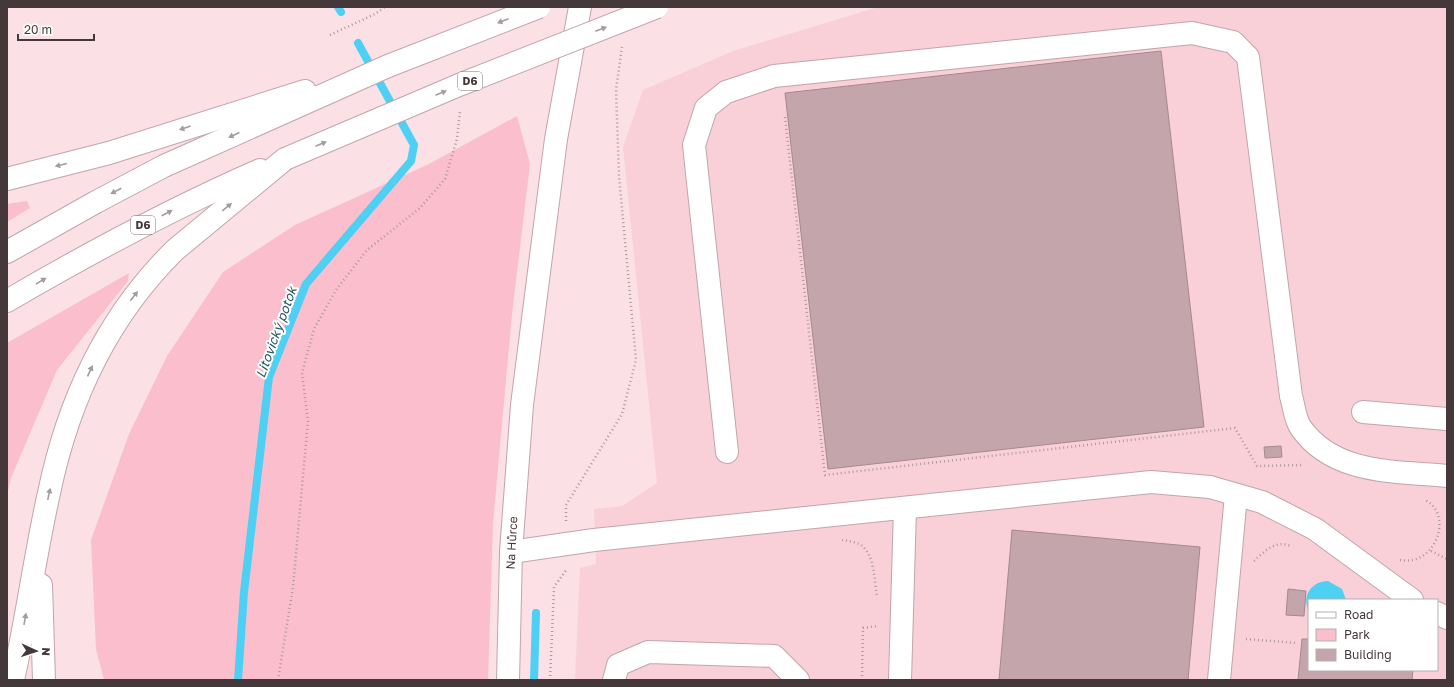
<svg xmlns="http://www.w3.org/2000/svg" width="1454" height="687" font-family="'Golos Text',sans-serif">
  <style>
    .built { fill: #f9d0d8; fill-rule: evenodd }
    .green { fill: #fbbecc }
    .water { fill: #4dd0f3 }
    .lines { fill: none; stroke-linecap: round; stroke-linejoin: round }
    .stream { stroke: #4dd0f3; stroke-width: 8 }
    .building { fill: #c4a5ac; stroke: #a6888e }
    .minor-casing { stroke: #c3a4aa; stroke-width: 24 }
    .major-casing { stroke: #c3a4aa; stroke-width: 24 }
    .highway-casing { stroke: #c3a4aa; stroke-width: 24 }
    .path { stroke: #ae999d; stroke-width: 2.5; stroke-dasharray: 1 3; stroke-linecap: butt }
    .minor { stroke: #fff; stroke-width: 22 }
    .major { stroke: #fff; stroke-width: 22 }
    .highway { stroke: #fff; stroke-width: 22 }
    .highway-bridge-casing { stroke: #c3a4aa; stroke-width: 24; stroke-linecap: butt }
    .highway-bridge { stroke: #fff; stroke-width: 22 }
    .oneway { fill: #a29c9d }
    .labels { text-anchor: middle; stroke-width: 4; stroke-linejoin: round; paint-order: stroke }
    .shield { fill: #fff; stroke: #7d7476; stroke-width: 1 }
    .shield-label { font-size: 11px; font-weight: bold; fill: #45383b }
    .street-label { font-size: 12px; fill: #45383b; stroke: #fff }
    .water-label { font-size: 13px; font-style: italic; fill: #215766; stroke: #fff }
  </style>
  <rect width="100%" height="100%" fill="#fbe0e5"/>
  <path class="built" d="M878 7H1447V680H575L580 568 596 564 594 509 622 506 657 483 623 147 643 90 733 51ZM1309 600H1437V670H1309Z"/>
  <g class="green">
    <path d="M517 116 530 164 512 314 493 523 488 680H104L96 649 91 540 129 434 167 356 223 272 295 225 429 164Z"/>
    <path d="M27 201 30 208 7 222V204Z"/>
    <path d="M129 273 128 281 57 370 11 478 7 496V343Z"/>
  </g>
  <path class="water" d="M1328 581 1342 589 1346 600H1309V611C1301 596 1312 581 1328 581Z"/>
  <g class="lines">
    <g class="stream">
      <path d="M338 7 341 12"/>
      <path d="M238 680 244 592 269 377 306 284 411 161 414 145 358 43"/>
      <path d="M534 680 536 613"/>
    </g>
  </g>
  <g class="building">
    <path d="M1161 51 1204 427 828 469 785 93Z"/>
    <path d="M1281 446 1282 457 1265 458 1264 447Z"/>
    <path d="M1012 530 1200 547 1188 680H999Z"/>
    <path d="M1288 589 1306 591 1304 616 1286 615Z"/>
    <path d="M1302 639H1309V670H1413L1412 680H1298Z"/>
  </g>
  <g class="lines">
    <g class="minor-casing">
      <g id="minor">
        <path d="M1363 412 1447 419"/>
        <path d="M727 452 694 145 706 108 726 92 774 76 1192 33 1233 42 1248 57 1291 396C1294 406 1295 420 1301 428 1334 475 1396 471 1447 476"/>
        <path d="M511 552 594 540 1151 482 1210 487 1262 502 1315 529 1412 600"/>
        <path d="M1437 613 1447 618"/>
        <path d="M614 680 618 665 648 652 774 656 798 680"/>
        <path d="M900 680 905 508"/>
        <path d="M1219 680 1236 495"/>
      </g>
    </g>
    <g class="major-casing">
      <path id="major" d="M508 680 511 552 522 405 556 139 580 7"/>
    </g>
    <g class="highway-casing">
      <g id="highway">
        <path d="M7 179 109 153 305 91"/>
        <path d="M7 252 96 202 164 166 388 66"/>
        <path d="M7 301C89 253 173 208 260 170"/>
        <path d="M41 585 44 680"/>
        <path d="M13 680C27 618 35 555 49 493 68 401 108 316 175 250L285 159"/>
      </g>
    </g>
    <g class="path">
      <path d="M330 35 375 14 385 7"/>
      <path d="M785 117 825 475 1235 428 1257 466 1303 465"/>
      <path d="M566 521V505L622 414 636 360 619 176 616 90 622 47"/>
      <path d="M842 540C848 541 858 542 862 546 875 556 874 581 877 596"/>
      <path d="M1431 551 1447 559"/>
      <path d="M1400 560C1436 567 1454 514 1425 500"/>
      <path d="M1254 561C1265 551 1275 540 1291 546"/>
      <path d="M1246 639 1297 643"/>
      <path d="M278 680 293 587 308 421 302 373 314 329 336 290 367 250 420 208 445 179 457 139 460 111"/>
      <path d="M550 680 554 587 567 569"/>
      <path d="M862 680 863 628 877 626"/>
    </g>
    <use href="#minor" class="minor"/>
    <use href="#major" class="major"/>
    <use href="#highway" class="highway"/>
    <g class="highway-bridge-casing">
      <g id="highway-bridge">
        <path d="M388 66 539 7"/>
        <path d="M285 159 459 85 657 7"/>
      </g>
    </g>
    <use href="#highway-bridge" class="highway-bridge"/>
  </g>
  <defs><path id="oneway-solid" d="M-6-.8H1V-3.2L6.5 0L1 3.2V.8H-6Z"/></defs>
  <g class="oneway">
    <use href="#oneway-solid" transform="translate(503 21) rotate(159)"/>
    <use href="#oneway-solid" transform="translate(601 29) rotate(-21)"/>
    <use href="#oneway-solid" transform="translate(441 93) rotate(-23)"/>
    <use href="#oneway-solid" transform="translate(185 128) rotate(161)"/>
    <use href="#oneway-solid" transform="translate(234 135) rotate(156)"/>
    <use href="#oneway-solid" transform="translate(321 144) rotate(-23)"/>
    <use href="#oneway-solid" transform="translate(61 165) rotate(166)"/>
    <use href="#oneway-solid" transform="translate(116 191) rotate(152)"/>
    <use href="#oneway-solid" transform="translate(227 207) rotate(-39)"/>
    <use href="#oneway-solid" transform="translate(167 213) rotate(-27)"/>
    <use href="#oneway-solid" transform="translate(41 281) rotate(-31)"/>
    <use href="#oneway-solid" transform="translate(134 296) rotate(-52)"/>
    <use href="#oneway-solid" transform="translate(90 371) rotate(-65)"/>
    <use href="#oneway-solid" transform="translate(49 494) rotate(-78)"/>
    <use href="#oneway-solid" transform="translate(25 619) rotate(-80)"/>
  </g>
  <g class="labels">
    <g class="shield">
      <rect x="458" y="72" width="24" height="18" rx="3"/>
      <rect x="131" y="216" width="24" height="18" rx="3"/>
    </g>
    <g class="shield-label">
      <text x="470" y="85">D6</text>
      <text x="143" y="229">D6</text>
    </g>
    <g class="street-label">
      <text transform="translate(512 543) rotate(-87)" y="4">Na Hůrce</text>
    </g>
    <g class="water-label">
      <text transform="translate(276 332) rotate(-70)" y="5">Litovický potok</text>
    </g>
  </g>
  <rect width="1454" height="687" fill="none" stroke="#45383b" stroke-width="16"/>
  <rect x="1308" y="599" width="130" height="72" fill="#ffffff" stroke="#b5afb1"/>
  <rect x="1316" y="612" width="20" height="6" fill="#ffffff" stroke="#b5afb1"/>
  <text x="1344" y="619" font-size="12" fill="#45383b">Road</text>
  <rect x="1316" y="629" width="20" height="12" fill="#fbbecc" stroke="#b5afb1"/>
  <text x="1344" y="639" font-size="12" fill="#45383b">Park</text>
  <rect x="1316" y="649" width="20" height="12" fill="#c4a5ac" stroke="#b5afb1"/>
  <text x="1344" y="659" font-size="12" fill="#45383b">Building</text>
  <g transform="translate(36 651) rotate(93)" stroke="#ffffff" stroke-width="3" paint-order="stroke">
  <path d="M0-3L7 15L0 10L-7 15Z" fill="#45383b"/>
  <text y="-6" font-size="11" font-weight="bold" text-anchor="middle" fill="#45383b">N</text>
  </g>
  <path d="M18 34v6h76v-6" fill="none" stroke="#45383b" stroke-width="2"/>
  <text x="24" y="34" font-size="12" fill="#45383b" stroke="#ffffff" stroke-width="3" paint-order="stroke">20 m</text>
</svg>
